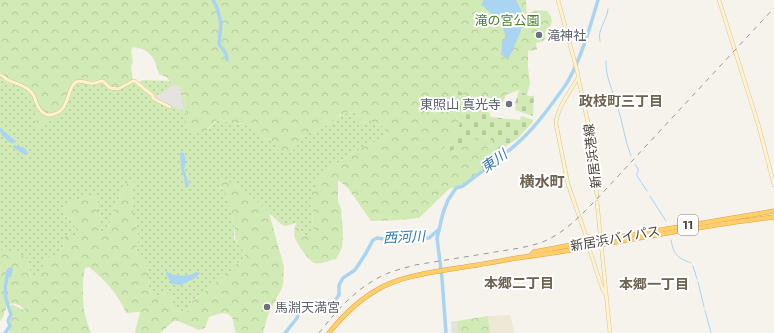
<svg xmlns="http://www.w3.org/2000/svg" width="774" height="333" font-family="'Exo 2','Noto Sans JP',sans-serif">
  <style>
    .education { fill: #efe8d6 }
    .grass { fill: url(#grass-dots) }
    .forest { fill: url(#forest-crowns) }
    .cemetery { fill: url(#cemetery-stones) }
    .parking { fill: #e5e3e0 }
    .water { fill: #a9d4f2 }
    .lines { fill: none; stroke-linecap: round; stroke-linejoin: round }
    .stream { stroke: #a9d4f2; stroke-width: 1 }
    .river { stroke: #a9d4f2; stroke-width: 3.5 }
    .secondary-casing { stroke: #d6c79b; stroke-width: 4 }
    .highway-casing { stroke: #e0a43c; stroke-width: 5 }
    .secondary { stroke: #fff3cd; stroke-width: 3 }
    .highway { stroke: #ffcf6e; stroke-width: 4 }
    .rail { stroke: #9a9a9a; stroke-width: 1; stroke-dasharray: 5 5; stroke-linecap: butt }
    .worship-dot { fill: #6b7280; stroke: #fff; stroke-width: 1.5 }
    .labels { text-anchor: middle; stroke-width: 4; stroke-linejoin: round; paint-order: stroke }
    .shield { fill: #fff; stroke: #817c74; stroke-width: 1 }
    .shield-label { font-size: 12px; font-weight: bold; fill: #4b4439 }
    .park-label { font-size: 13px; fill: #4a7f2a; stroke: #fff }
    .worship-label { font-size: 13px; fill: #5b616d; stroke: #fff; text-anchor: start }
    .street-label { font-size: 13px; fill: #4b4439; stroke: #fff }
    .neighbourhood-label { font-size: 14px; font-weight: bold; fill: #6e6250; stroke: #fff }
    .water-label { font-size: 14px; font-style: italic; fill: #2e7ab2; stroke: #fff }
    .quarter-label { font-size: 15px; font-weight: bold; fill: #6e6250; stroke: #fff }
  </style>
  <defs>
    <pattern id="grass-dots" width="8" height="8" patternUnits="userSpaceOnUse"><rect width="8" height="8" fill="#d2eab5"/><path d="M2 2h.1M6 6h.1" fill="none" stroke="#b6ca9c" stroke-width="1.8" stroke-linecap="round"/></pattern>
    <pattern id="forest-crowns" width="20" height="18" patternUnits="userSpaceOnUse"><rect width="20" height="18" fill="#d2eab5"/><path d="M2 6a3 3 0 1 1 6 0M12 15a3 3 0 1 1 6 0" fill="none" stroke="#b6ca9c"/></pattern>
    <pattern id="cemetery-stones" width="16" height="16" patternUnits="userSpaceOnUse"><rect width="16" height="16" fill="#d2eab5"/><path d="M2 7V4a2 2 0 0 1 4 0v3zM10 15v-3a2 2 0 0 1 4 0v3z" fill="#b6ca9c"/></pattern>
  </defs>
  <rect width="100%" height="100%" fill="#f6f3ec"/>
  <path class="education" d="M510 315 511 317 514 333H490L488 316Z"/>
  <path class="grass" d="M0 79 13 85 20 86 27 91 34 98 42 126C52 120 62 113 68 102 72 94 71 90 78 82H100L105 84 133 82 137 83 143 80 169 81C173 84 179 83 182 88L186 109V128C191 132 191 131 198 131 200 132 201 133 204 132 210 130 212 122 219 120 222 119 224 122 228 122 233 124 238 123 244 124L265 139 271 140 274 143 278 150 291 153C295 147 300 141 306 136 311 131 318 129 325 126 337 121 341 110 356 113L357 118 363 123 370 121 385 127 387 134 384 140 380 142H371L366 143 361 149 349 155 325 172 319 178 311 204 313 212 312 219 314 234 310 238C302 236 301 229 296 223L286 226 281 224 269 213 257 201 245 193 234 184 223 180 220 188 225 191 226 193V199L231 208V215L234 225V238L246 254 244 260 237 263 234 266 232 270 226 276 220 279 202 294 191 301 190 307 187 311 179 312 172 308 171 296 166 293 154 297C144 288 152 279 148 269 146 264 140 259 136 254L138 237 136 223 133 217V204L131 191 135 184 127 183C119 197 110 215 109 231L105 234H103L100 232C97 220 99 210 97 199L93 196 77 200 63 208C62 216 66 218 72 219 74 228 81 231 77 241L73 240 64 243C59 256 58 253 46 260 43 268 39 271 37 279L34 280 31 278 28 261 0 250Z"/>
  <g class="forest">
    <path d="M0 0H526L527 16C531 9 540 10 547 11 554 18 553 26 545 32 547 42 543 41 536 43L537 50 528 51V68L530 84 527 94 519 90 506 95 501 106 493 105V102L491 100 476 103 465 100 464 98 456 93 452 97 446 100H436L431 98 425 99 424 102 434 104 441 106 442 110C448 112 463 117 459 126 457 132 453 132 452 141L446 146 445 148 442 150 444 154 479 134 483 135 493 141 492 145 488 147 494 152H497V158L463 184 449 189 419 218C403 220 388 221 371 221L348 188 338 180V201L341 209 343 232 342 248 336 259C330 260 321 265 314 263 309 261 297 244 295 238 293 234 295 227 296 223 301 229 302 236 310 238L314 234 312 219 313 212 311 204 312 192 319 178 325 172 349 155 361 149 366 143 370 142H380L384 140 387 134 385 127 370 121 361 123 357 121 356 113C340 110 337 121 325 126 318 129 311 131 306 136 300 141 296 147 291 153H289L278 150 274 143 271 140 262 138 244 124C238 123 233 124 228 122 226 122 224 120 222 120 214 118 209 129 204 133L191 132 186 128V109L182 88C179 83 173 84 169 81L168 78 159 74C155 58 150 49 133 47L131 51 133 62 131 66 133 82 117 90 102 83C98 83 95 85 92 85 87 85 82 82 78 82 71 89 72 94 68 102 63 113 52 120 42 126L40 130H38C35 121 38 114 36 105 33 88 13 86 0 79Z"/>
    <path d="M223 180 234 184 245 193 257 201 269 213 284 267 283 286 268 315 263 333H236C234 329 234 324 233 320 229 309 217 314 209 317L205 328 199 330 178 321H174L161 332V333H135C136 325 139 319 140 312L126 313C118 294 105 280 89 267L85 268C82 281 82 305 86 318 87 323 89 328 91 333H9L11 304 26 311 19 305 12 303 7 306 2 319 0 321V250L9 251 25 256 28 261 31 278 34 280 37 279C39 271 43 268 46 260 59 252 63 253 65 236L69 235 74 240 77 241C81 231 74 228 72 219 66 218 62 216 63 208L77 200 93 196 97 198C99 209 97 220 100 231L103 234H105L109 231C110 215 118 201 125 186L127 183 134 181 135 184 131 191 133 204V217L136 223 138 237 136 254C140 259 146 264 148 269 152 279 144 288 154 297L166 293H169L171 296 172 308 179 312 187 311 190 307 191 302 202 294 220 279 226 276 232 270 234 266 237 263 244 260 245 257V254L235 238 234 225 231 215V208L226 199V193L219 186V182Z"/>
    <path d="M488 316 490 333H452L451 322Z"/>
  </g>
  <g class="cemetery">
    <path d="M519 90 529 96H534L533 115V116L515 110 516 105 515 104Z"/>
    <path d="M459 91 465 95V100L487 107 491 117 520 120 521 116 533 120V122L517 139 497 152 487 149 488 147 492 145 493 141C486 137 479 130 474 140L444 154 442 150 445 148 446 146 452 141C453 132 457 132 459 126 463 117 448 112 442 110L441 106 434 104 424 102 425 99 431 98 436 100H446L452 97Z"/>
  </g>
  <g class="parking">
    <path d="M175 85 178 86 180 88 184 111 155 99 153 96 163 93 171 86Z"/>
    <path d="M458 321 457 323 458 333H452L451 323Z"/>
  </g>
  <g class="water">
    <path d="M483 0H516L525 18 522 25 520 33 509 58 501 55 502 43 503 41 505 38V34L500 22 501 18 500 16 498 15 495 17 482 5Z"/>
    <path d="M0 127 7 134 16 141 17 142 12 143 7 141 6 139 2 136 1 133 0 131Z"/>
    <path d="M14 145C21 147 26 146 28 154L25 155 14 148 13 146Z"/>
    <path d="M180 152 184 153 186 162 184 169 189 184 187 188 185 185 184 177 181 169Z"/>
    <path d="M11 267 13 269 11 277H6L5 273 8 268Z"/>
    <path d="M166 270 168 273C177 276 185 277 195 273V271L196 272 200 273C195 281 187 280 181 285L171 284 168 277 166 274Z"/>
  </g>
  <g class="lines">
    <g class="stream">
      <path d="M600 41C597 29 607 21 608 9"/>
      <path d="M606 61C605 77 614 93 618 108 623 124 625 141 631 156"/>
      <path d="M635 164 638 169V172"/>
      <path d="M637 173V176L647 191"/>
      <path d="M650 196 666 221"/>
      <path d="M671 240C674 255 676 257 691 263"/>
      <path d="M693 266 697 279"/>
      <path d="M698 282 704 307"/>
      <path d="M705 310 711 333"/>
    </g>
    <g class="river">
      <path d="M213 0 217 8 221 23 219 43C222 51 227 50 227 60"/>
      <path d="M5 333 10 326C8 321 7 320 11 315 10 310 8 306 7 302 4 294 5 286 7 277"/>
      <path d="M285 333 297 318 300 307 306 303 316 301C320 303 321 309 326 310 331 307 335 300 339 295V285L343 278 355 270 366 253 373 240 377 238 385 239 393 236H414L426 238H429L438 230"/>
      <path d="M446 333 442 278 437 238 443 213 448 200 456 188 463 186C483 170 509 153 527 134 537 124 546 112 554 101 559 94 564 88 568 81 582 56 590 27 598 0"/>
    </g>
    <g class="secondary-casing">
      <g id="secondary">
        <path d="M558 0 578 74V77L590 132 597 196"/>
        <path d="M719 0 759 127 774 185"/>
        <path d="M0 75C3 76 5 78 8 80 16 84 26 85 32 93 37 100 36 109 45 114 47 115 51 115 54 114 70 110 66 89 76 82 82 79 88 85 94 83 97 83 99 81 103 81L110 88 118 89 133 81H135L152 95 154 99 170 107"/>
        <path d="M578 78C571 90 556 109 556 124L568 184 588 242"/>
        <path d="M597 202 610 333"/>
        <path d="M590 251 601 285 605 294"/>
      </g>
    </g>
    <g class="highway-casing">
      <g id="highway">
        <path d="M530 256 534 252 577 244 774 211"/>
        <path d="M329 333C344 314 362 297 384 286 405 276 429 273 451 269 473 266 495 262 517 258 539 255 561 252 583 248 646 237 710 224 774 217"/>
      </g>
    </g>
    <use href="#secondary" class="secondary"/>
    <use href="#highway" class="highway"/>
    <path class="rail" d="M319 333C338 309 357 287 386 274 395 270 405 268 415 265L520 248C529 246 539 244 547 240 566 231 580 216 594 202L774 8"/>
  </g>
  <g class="worship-dot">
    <circle cx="539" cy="35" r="4"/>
    <circle cx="509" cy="104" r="4"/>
    <circle cx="267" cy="307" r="4"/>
  </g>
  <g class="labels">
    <rect class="shield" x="678" y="215" width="20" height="20" rx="3"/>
    <g class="shield-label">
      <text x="688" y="229">11</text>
    </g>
    <g class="park-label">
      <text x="507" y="25">滝の宮公園</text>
    </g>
    <g class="worship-label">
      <text x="547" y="40">滝神社</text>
      <text x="501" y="109" text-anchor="end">東照山 真光寺</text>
      <text x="275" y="312">馬淵天満宮</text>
    </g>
    <g class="street-label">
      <text transform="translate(592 156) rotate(-97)" y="5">新居浜港線</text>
      <text transform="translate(615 238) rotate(-10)" y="5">新居浜バイパス</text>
    </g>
    <g class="neighbourhood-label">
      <text x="621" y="106">政枝町三丁目</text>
      <text x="519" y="288">本郷二丁目</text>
      <text x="654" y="289">本郷一丁目</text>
    </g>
    <g class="water-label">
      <text transform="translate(494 161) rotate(-36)" y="5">東川</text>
      <text transform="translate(404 237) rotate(-3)" y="5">西河川</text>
    </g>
    <g class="quarter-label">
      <text x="542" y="187">横水町</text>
    </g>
  </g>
</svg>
